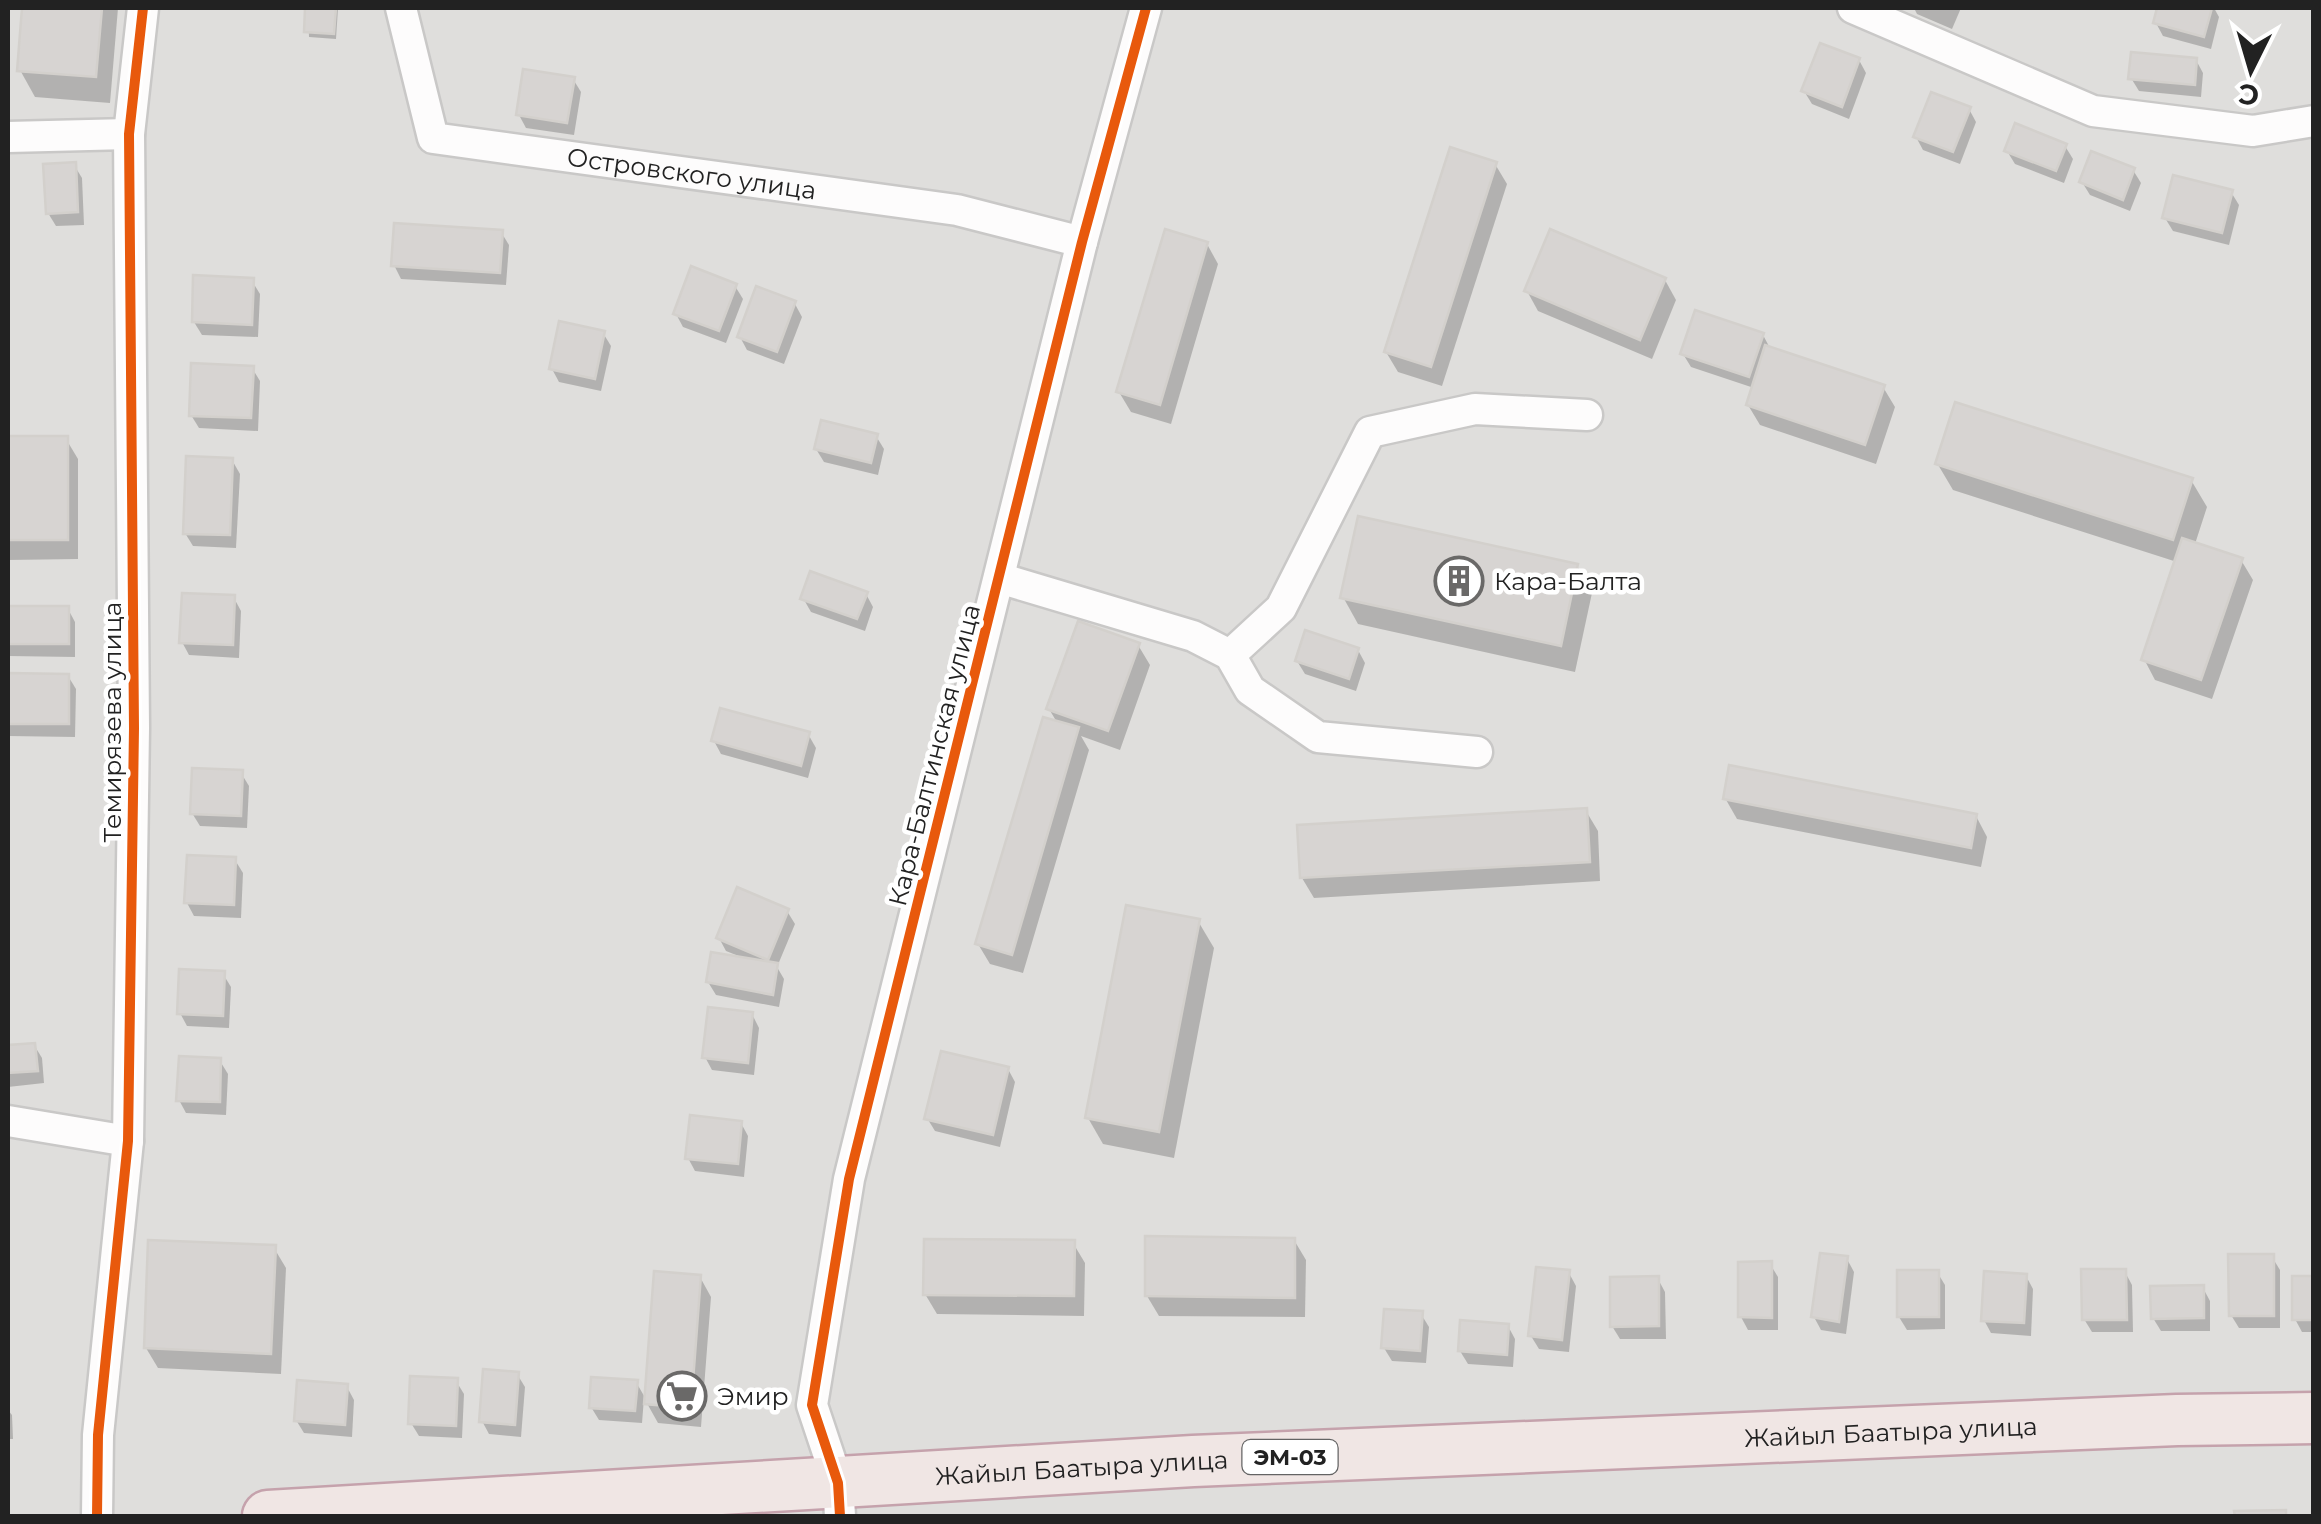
<svg xmlns="http://www.w3.org/2000/svg" width="2321" height="1524" font-family="Montserrat,sans-serif">
  <style>
    .residential { fill: #dfdedc }
    .shadow { fill: #0003 }
    .building { fill: #d7d4d2; stroke: #d3d0cc; stroke-width: 2.5 }
    .lines { fill: none; stroke-linecap: round; stroke-linejoin: round }
    .minor-casing { stroke: #c9c8c7; stroke-width: 35 }
    .trunk-casing { stroke: #c5a2ac; stroke-width: 55 }
    .minor { stroke: #fdfcfc; stroke-width: 30 }
    .trunk { stroke: #f0e6e4; stroke-width: 50 }
    .cycleway-casing { stroke: #fff; stroke-width: 16 }
    .cycleway { stroke: #e8590c; stroke-width: 10 }
    .labels { text-anchor: middle; stroke-width: 9; stroke-linejoin: round; paint-order: stroke }
    .shield { fill: #fff; stroke: #646464; stroke-width: 2.5 }
    .shield-label { font-size: 22px; font-weight: bold; fill: #222 }
    .street-label { font-size: 25px; fill: #222; stroke: #fff }
    .poi-label { font-size: 25px; fill: #222; stroke: #fff; text-anchor: start }
  </style>
  <rect width="100%" height="100%" fill="#f0eeeb"/>
  <rect class="residential" x="8" y="8" width="2305" height="1508"/>
  <g class="shadow">
    <path d="M25 8H118L110 103 35 97 20 70Z"/>
    <path d="M308 8H338L336 39 309 37Z"/>
    <path d="M1914 8H1961L1952 29 1917 14Z"/>
    <path d="M2160 8H2214L2219 17 2211 49 2163 36 2156 23Z"/>
    <path d="M1859 60 1866 73 1849 119 1812 104 1804 91Z"/>
    <path d="M2196 60 2203 73 2201 97 2139 91 2131 78Z"/>
    <path d="M573 79 581 92 574 135 526 128 519 115Z"/>
    <path d="M1969 109 1976 122 1960 164 1923 150 1916 137Z"/>
    <path d="M2065 146 2073 159 2064 183 2015 164 2007 151Z"/>
    <path d="M1495 164 1507 184 1442 386 1398 372 1386 352Z"/>
    <path d="M74 165 82 178 84 225 56 226 48 213Z"/>
    <path d="M2133 170 2141 183 2130 211 2090 195 2082 182Z"/>
    <path d="M2231 192 2239 205 2229 245 2173 231 2165 218Z"/>
    <path d="M501 232 509 245 506 285 401 279 394 265Z"/>
    <path d="M1207 244 1218 264 1171 424 1131 412 1119 392Z"/>
    <path d="M1665 280 1676 300 1652 359 1538 311 1527 291Z"/>
    <path d="M252 281 260 294 258 337 202 335 194 322Z"/>
    <path d="M735 286 743 299 726 343 683 327 676 314Z"/>
    <path d="M795 304 802 317 784 364 747 350 740 337Z"/>
    <path d="M603 333 611 346 601 391 559 382 552 369Z"/>
    <path d="M1763 335 1771 350 1883 387 1895 407 1876 464 1760 425 1748 405 1754 388 1691 367 1683 354Z"/>
    <path d="M252 368 260 381 258 431 199 428 191 415Z"/>
    <path d="M876 436 884 449 878 475 824 462 816 449Z"/>
    <path d="M8 439H66L78 459V559L8 560Z"/>
    <path d="M232 460 240 474 236 548 193 546 185 533Z"/>
    <path d="M1937 463 2191 480 2207 507 2195 544 2241 560 2253 580 2212 699 2155 680 2144 659 2177 562 1953 490Z"/>
    <path d="M1577 566 1592 593 1575 672 1358 624 1343 597Z"/>
    <path d="M866 594 873 607 865 631 811 612 803 598Z"/>
    <path d="M234 598 241 611 239 658 189 655 182 642Z"/>
    <path d="M8 608 68 609 75 622V657L8 656Z"/>
    <path d="M1138 645 1150 665 1120 750 1081 736 1089 750 1023 973 990 964 978 944 1058 724 1049 709Z"/>
    <path d="M1358 650 1365 663 1356 691 1305 674 1297 661Z"/>
    <path d="M8 676H68L76 689 75 737 8 736Z"/>
    <path d="M808 734 816 748 808 778 721 754 714 741Z"/>
    <path d="M241 773 249 786 247 828 200 826 192 813Z"/>
    <path d="M1725 798 1976 816 1987 837 1981 867 1737 819Z"/>
    <path d="M1586 811 1598 831 1600 881 1314 898 1302 878Z"/>
    <path d="M235 860 243 873 241 918 194 916 187 903Z"/>
    <path d="M787 911 795 924 777 967 784 979 779 1007 716 995 708 982 741 957 726 951 719 938Z"/>
    <path d="M1198 921 1214 948 1174 1158 1103 1144 1088 1118Z"/>
    <path d="M223 974 231 987 229 1028 187 1026 180 1013Z"/>
    <path d="M752 1014 759 1028 754 1075 712 1070 705 1057Z"/>
    <path d="M34 1045 42 1058 44 1083 8 1087V1047Z"/>
    <path d="M220 1061 228 1074 226 1115 186 1113 179 1100Z"/>
    <path d="M1008 1069 1015 1082 1000 1147 935 1131 927 1118Z"/>
    <path d="M741 1123 748 1136 744 1177 695 1171 688 1158Z"/>
    <path d="M1294 1240 1306 1260 1305 1317 1159 1316 1147 1296Z"/>
    <path d="M1073 1243 1085 1263 1084 1316 937 1314 925 1294Z"/>
    <path d="M274 1248 286 1268 281 1374 158 1368 146 1348Z"/>
    <path d="M2272 1257 2280 1270V1328H2239L2231 1315Z"/>
    <path d="M1847 1259 1854 1272 1846 1334 1821 1330 1814 1317Z"/>
    <path d="M1770 1264 1778 1277V1330H1748L1741 1317Z"/>
    <path d="M1937 1272 1945 1285V1329L1907 1330 1899 1317Z"/>
    <path d="M2125 1272 2132 1285 2133 1332H2092L2084 1319Z"/>
    <path d="M1569 1273 1576 1286 1569 1352 1539 1349 1531 1336Z"/>
    <path d="M2026 1276 2033 1289 2031 1336 1991 1333 1984 1320Z"/>
    <path d="M700 1277 711 1297 701 1427 658 1423 644 1398 642 1423 599 1420 591 1407 636 1382 647 1401Z"/>
    <path d="M2314 1278V1332H2302L2295 1319Z"/>
    <path d="M1658 1279 1665 1292 1666 1339H1620L1612 1326Z"/>
    <path d="M2203 1288 2210 1301V1331H2161L2153 1318Z"/>
    <path d="M1421 1314 1429 1327 1426 1363 1392 1361 1384 1348Z"/>
    <path d="M1508 1326 1515 1339 1513 1367 1468 1364 1460 1351Z"/>
    <path d="M517 1374 525 1387 521 1437 489 1434 482 1421Z"/>
    <path d="M456 1381 464 1394 462 1438 419 1436 411 1423Z"/>
    <path d="M347 1387 354 1400 352 1437 304 1433 296 1420Z"/>
    <path d="M8 1410 12 1415 13 1439H8Z"/>
  </g>
  <g class="building">
    <path d="M22 8H102L96 77 17 71Z"/>
    <path d="M305 8H336L334 34 304 32Z"/>
    <path d="M2157 8H2212L2204 37 2153 23Z"/>
    <path d="M1820 43 1860 58 1842 107 1801 91Z"/>
    <path d="M2131 52 2197 58 2195 85 2128 79Z"/>
    <path d="M523 69 575 77 567 123 516 115Z"/>
    <path d="M1931 92 1971 107 1953 152 1913 137Z"/>
    <path d="M2015 123 2067 144 2056 171 2004 151Z"/>
    <path d="M1450 147 1497 162 1431 367 1384 352Z"/>
    <path d="M2091 151 2135 168 2123 200 2079 182Z"/>
    <path d="M76 162 78 212 46 214 43 164Z"/>
    <path d="M2173 175 2233 190 2222 233 2162 218Z"/>
    <path d="M394 223 503 230 500 273 391 266Z"/>
    <path d="M1165 229 1208 242 1160 405 1116 392Z"/>
    <path d="M1550 229 1666 278 1640 340 1524 291Z"/>
    <path d="M691 266 737 284 719 331 673 314Z"/>
    <path d="M193 275 254 278 252 325 192 322Z"/>
    <path d="M756 286 796 301 777 352 737 337Z"/>
    <path d="M1695 310 1764 333 1749 377 1680 354Z"/>
    <path d="M559 321 605 331 595 379 549 369Z"/>
    <path d="M1765 345 1885 385 1865 445 1746 405Z"/>
    <path d="M191 363 254 366 251 418 189 416Z"/>
    <path d="M1955 402 2193 478 2173 540 1935 464Z"/>
    <path d="M821 420 878 434 871 463 814 449Z"/>
    <rect x="8" y="436" width="60" height="104"/>
    <path d="M186 456 233 458 230 535 183 534Z"/>
    <path d="M1358 516 1578 564 1561 646 1340 598Z"/>
    <path d="M2182 538 2243 558 2201 680 2141 660Z"/>
    <path d="M810 571 868 592 857 619 800 599Z"/>
    <path d="M182 593 235 595 233 645 179 643Z"/>
    <rect x="8" y="606" width="61" height="38"/>
    <path d="M1078 621 1140 643 1108 731 1046 709Z"/>
    <path d="M1305 630 1359 648 1349 679 1295 661Z"/>
    <path d="M8 673 69 674V724H8Z"/>
    <path d="M720 708 810 732 801 766 711 741Z"/>
    <path d="M1043 717 1079 727 1012 955 975 944Z"/>
    <path d="M1729 765 1977 814 1971 848 1723 799Z"/>
    <path d="M192 768 243 770 241 816 190 814Z"/>
    <path d="M1587 808 1590 862 1300 878 1297 825Z"/>
    <path d="M187 855 236 857 234 905 184 903Z"/>
    <path d="M737 887 789 909 768 960 716 938Z"/>
    <path d="M1126 905 1200 919 1159 1132 1085 1118Z"/>
    <path d="M711 952 778 963 773 995 706 982Z"/>
    <path d="M179 969 225 971 223 1016 177 1014Z"/>
    <path d="M708 1007 753 1012 748 1063 702 1058Z"/>
    <path d="M35 1043 38 1071 8 1073V1045Z"/>
    <path d="M941 1051 1009 1067 993 1135 924 1119Z"/>
    <path d="M179 1056 221 1058 220 1102 176 1101Z"/>
    <path d="M690 1115 742 1121 738 1164 685 1159Z"/>
    <path d="M1145 1236 1295 1238V1298L1145 1296Z"/>
    <path d="M924 1239 1075 1240 1074 1296 923 1295Z"/>
    <path d="M148 1240 276 1245 271 1354 144 1348Z"/>
    <path d="M1820 1253 1848 1256 1839 1322 1811 1317Z"/>
    <path d="M2228 1254H2274V1316H2229Z"/>
    <path d="M1772 1261V1318L1738 1317V1262Z"/>
    <path d="M1536 1267 1570 1270 1562 1340 1528 1336Z"/>
    <path d="M2081 1269H2126L2127 1320H2082Z"/>
    <rect x="1897" y="1270" width="42" height="47"/>
    <path d="M654 1271 701 1275 691 1408 644 1404Z"/>
    <path d="M1984 1271 2027 1274 2024 1323 1981 1321Z"/>
    <path d="M1659 1276V1326L1610 1327V1277Z"/>
    <rect x="2292" y="1276" width="22" height="44"/>
    <path d="M2204 1285V1318L2151 1319 2150 1286Z"/>
    <path d="M1384 1309 1423 1311 1420 1351 1381 1348Z"/>
    <path d="M1460 1320 1509 1324 1507 1355 1458 1351Z"/>
    <path d="M483 1369 519 1372 515 1425 479 1422Z"/>
    <path d="M410 1376 458 1378 456 1426 408 1424Z"/>
    <path d="M591 1377 638 1380 635 1411 589 1408Z"/>
    <path d="M297 1380 348 1384 345 1425 294 1421Z"/>
    <path d="M2286 1510V1516H2235L2234 1511Z"/>
  </g>
  <g class="lines">
    <g class="minor-casing">
      <g id="minor">
        <path id="s1" d="M401 8 433 138 957 210 1082 242"/>
        <path d="M1853 8 2093 111 2253 131 2314 121"/>
        <path d="M8 137 129 134"/>
        <path d="M999 578 1193 636 1230 655 1250 690 1318 737 1477 752"/>
        <path d="M1230 655 1281 608 1370 432 1475 409 1587 415"/>
        <path d="M8 1121 128 1141"/>
        <path d="M97 1516 98 1435 128 1141 134 728 129 134 143 8"/>
        <path d="M840 1516 838 1483 812 1405 849 1179 1082 242 1146 8"/>
      </g>
    </g>
    <g class="trunk-casing">
      <g id="trunk">
        <path id="s2" d="M268 1516 1193 1461 2177 1420 2314 1418"/>
      </g>
    </g>
    <use href="#minor" class="minor"/>
    <use href="#trunk" class="trunk"/>
    <g class="cycleway-casing">
      <g id="cycleway">
        <path d="M97 1516 98 1435 128 1141 134 728 129 134 143 8"/>
        <path d="M840 1516 838 1483 812 1405 849 1179 1082 242 1146 8"/>
      </g>
    </g>
    <use href="#cycleway" class="cycleway"/>
  </g>
  <defs>
    <g id="building-ring" transform="scale(2.5)"><circle r="9.5" fill="#fff" stroke="#6a6968" stroke-width="1.5"/><path d="M-4-6H4V6H1V3H-1V6H-4ZM-2.5-4.3h1.7v1.8h-1.7ZM.8-4.3h1.7v1.8H.8ZM-2.5-1h1.7V.8h-1.7ZM.8-1h1.7V.8H.8Z" fill="#6a6968"/></g>
    <g id="supermarket-ring" transform="scale(2.5)"><circle r="9.5" fill="#fff" stroke="#6a6968" stroke-width="1.5"/><path d="M-6-5.5h2.5l.6 2H6L4.5 2H-2.5L-4.4-4H-6ZM-1.5 3.2a1.3 1.3 0 1 0 .1 0ZM3 3.2a1.3 1.3 0 1 0 .1 0Z" fill="#6a6968"/></g>
  </defs>
  <g fill-rule="evenodd">
    <use href="#building-ring" x="1459" y="581"/>
    <use href="#supermarket-ring" x="682" y="1396"/>
  </g>
  <g class="labels">
    <rect class="shield" x="1242.5" y="1440" width="95" height="34" rx="8"/>
    <g class="shield-label">
      <text x="1290" y="1465">ЭМ-03</text>
    </g>
    <g class="street-label">
      <text dy="9" stroke="none"><textPath href="#s1" startOffset="395">Островского улица</textPath></text>
      <text transform="translate(112 722) rotate(-90)" y="9">Темирязева улица</text>
      <text transform="translate(934 755) rotate(-76)" y="9">Кара-Балтинская улица</text>
      <text dy="9" stroke="none"><textPath href="#s2" startOffset="1625">Жайыл Баатыра улица</textPath></text>
      <text dy="9" stroke="none"><textPath href="#s2" startOffset="815">Жайыл Баатыра улица</textPath></text>
    </g>
    <g class="poi-label">
      <text x="1494" y="590">Кара-Балта</text>
      <text x="717" y="1405">Эмир</text>
    </g>
  </g>
  <rect width="2321" height="1524" fill="none" stroke="#222222" stroke-width="20"/>
  <g transform="translate(2251 70) rotate(185)" stroke="#ffffff" stroke-width="8" paint-order="stroke">
  <path d="M0-8L18 38L0 25L-18 38Z" fill="#222222"/>
  <text y="-15" font-size="28" font-weight="bold" text-anchor="middle" fill="#222222">С</text>
  </g>
</svg>
